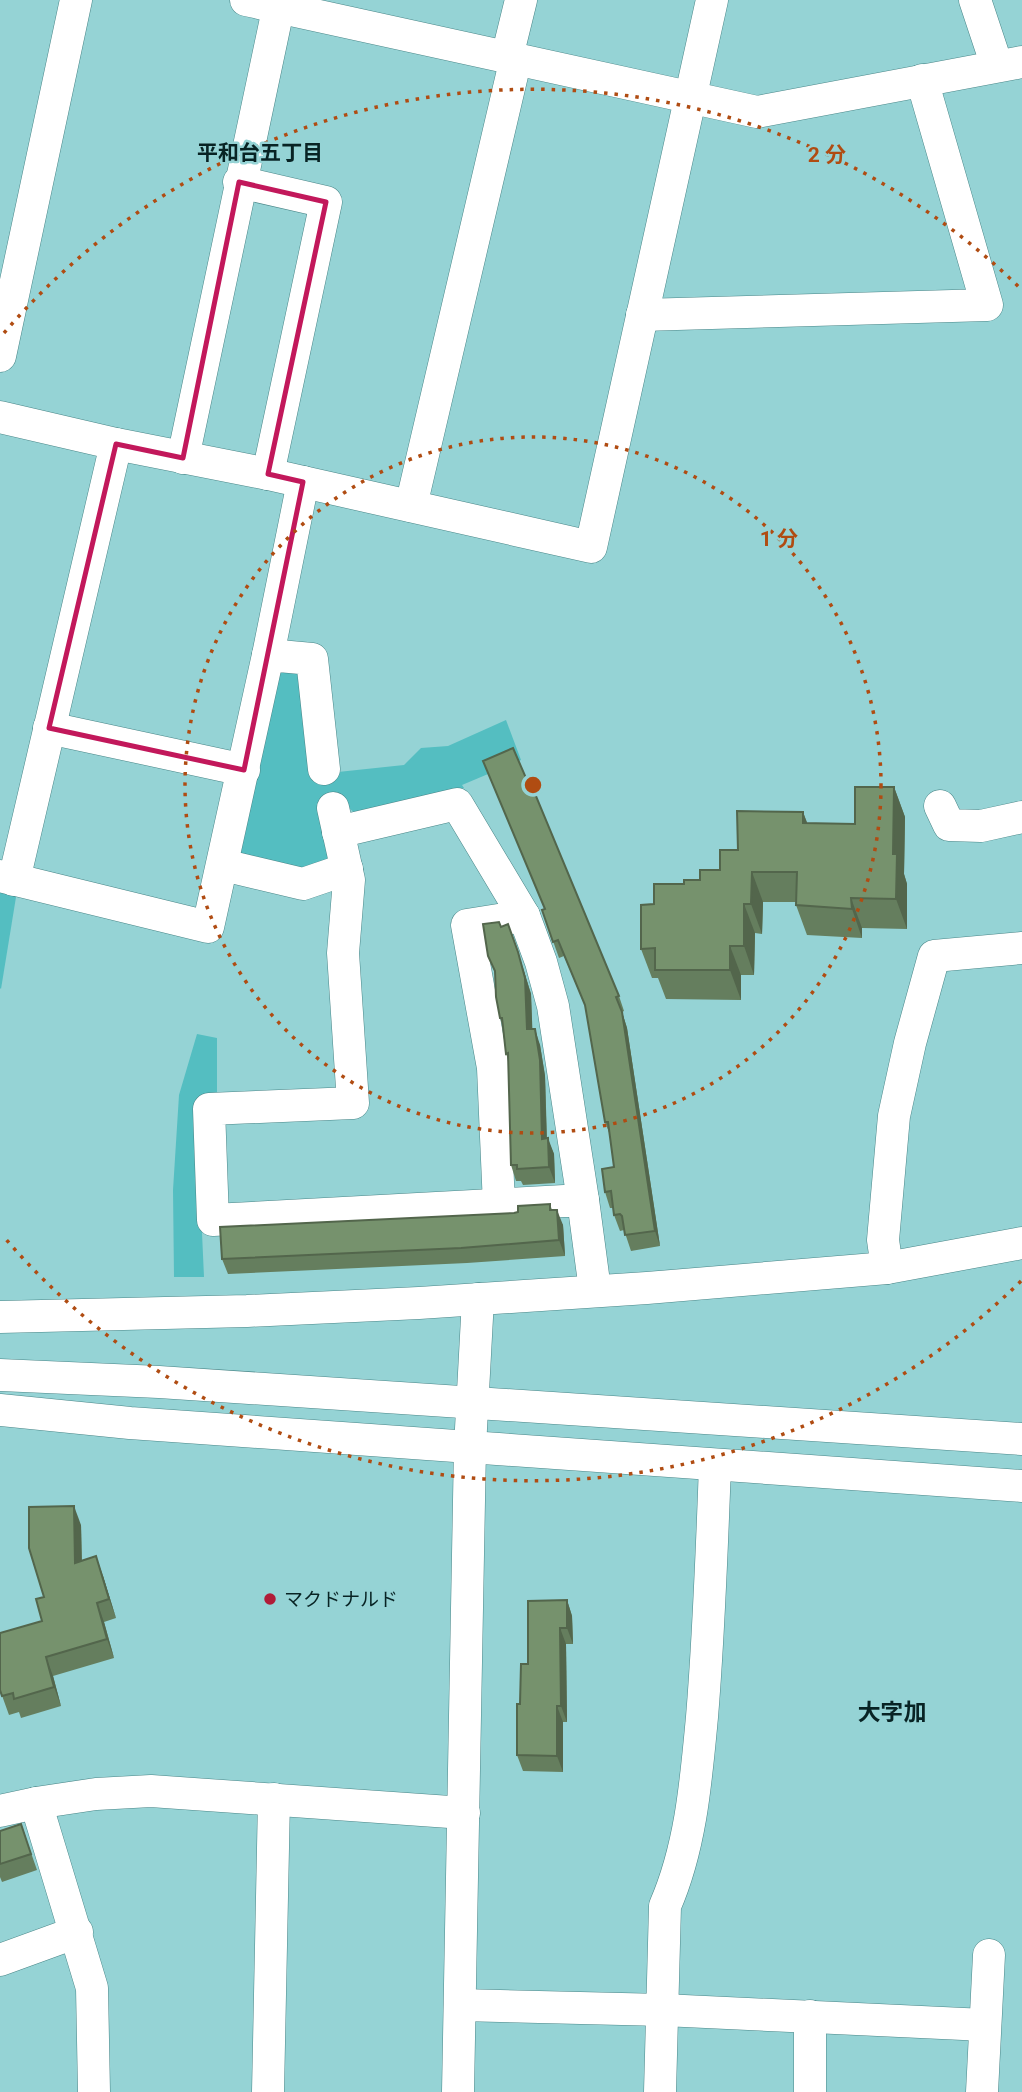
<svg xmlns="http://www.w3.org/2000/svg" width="1022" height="2092" font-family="Roboto,'Noto Sans JP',sans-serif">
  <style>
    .green { fill: #54bec1 }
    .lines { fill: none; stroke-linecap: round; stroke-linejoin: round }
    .minor-casing { stroke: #498688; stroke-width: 33 }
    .minor { stroke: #fff; stroke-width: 32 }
    .wall { fill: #657e5e }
    .shaded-wall { fill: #53664c }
    .building { fill: #76926d; stroke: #53664c; stroke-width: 2 }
    .marked { fill: none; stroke: #c2185b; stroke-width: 5; stroke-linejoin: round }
    .ring { fill: none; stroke: #b04c12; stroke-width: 3.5; stroke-dasharray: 3.5 7 }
    .poi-dot { fill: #b01c38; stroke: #95d3d5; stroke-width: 2.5 }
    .labels { text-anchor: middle; stroke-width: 5; stroke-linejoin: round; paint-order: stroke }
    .poi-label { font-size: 19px; fill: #082324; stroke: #95d3d5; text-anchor: start }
    .neighbourhood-label { font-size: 21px; font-weight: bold; fill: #082324; stroke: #95d3d5 }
    .quarter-label { font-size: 23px; font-weight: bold; fill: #082324; stroke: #95d3d5 }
    .centre { fill: #b04c12; stroke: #95d3d5; stroke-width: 3.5 }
    .ring-label { font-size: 21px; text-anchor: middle; font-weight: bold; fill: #b04c12; stroke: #95d3d5; stroke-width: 5; stroke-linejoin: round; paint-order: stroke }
  </style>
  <rect width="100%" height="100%" fill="#95d3d5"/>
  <g class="green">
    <path d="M302 666 338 772 404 765 421 748 448 746 506 720 521 760 462 785 464 788 355 813 345 805 335 861 304 873 246 861 239 849 277 670Z"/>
    <path d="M0 887 17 891 1 989 0 988Z"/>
    <path d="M197 1034 217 1038V1098L196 1100 204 1277H174L173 1190 179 1095Z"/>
  </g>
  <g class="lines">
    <g class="minor-casing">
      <g id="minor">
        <path d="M246 0 757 112 1022 62"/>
        <path d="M975 0 997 66"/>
        <path d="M507 57 521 0"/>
        <path d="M239 182 326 202 268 474"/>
        <path d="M642 315 987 305 922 80"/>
        <path d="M0 356 76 0"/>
        <path d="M0 417 116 444 268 474 591 547 712 0"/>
        <path d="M183 458 280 0"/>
        <path d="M411 506 516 58"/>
        <path d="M268 655 303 482"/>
        <path d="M49 728 244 770"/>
        <path d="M940 806 949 825 981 826 1022 817"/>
        <path d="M333 808 349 880 343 953 353 1103 209 1109 213 1220 583 1200 595 1290"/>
        <path d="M338 832 457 804 524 916 541 962 553 1006 583 1200"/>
        <path d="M223 865 303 884 347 869"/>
        <path d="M0 876 208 927 268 655 312 659 324 769"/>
        <path d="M14 880 116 444"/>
        <path d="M499 1205 493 1068 467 925 524 916"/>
        <path d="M887 1268 883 1240 894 1116 910 1043 934 956 1022 948"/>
        <path d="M0 1317 247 1311 419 1303 647 1288 887 1268 1022 1243"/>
        <path d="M0 1375 159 1382 1022 1439"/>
        <path d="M0 1410 130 1423 1022 1486"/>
        <path d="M36 1803 96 1794 151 1791 464 1813"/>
        <path d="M0 1811 36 1803 92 1988 94 2092"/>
        <path d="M0 1960 77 1932"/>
        <path d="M460 2005 663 2010 985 2025"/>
        <path d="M810 2016V2092"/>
        <path d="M268 2092 274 1799"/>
        <path d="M458 2092 470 1447 478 1299"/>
        <path d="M660 2092 665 1906C691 1846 696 1781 702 1717 709 1633 712 1549 715 1465"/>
        <path d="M982 2092 989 1955"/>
      </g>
    </g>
    <use href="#minor" class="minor"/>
  </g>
  <g class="wall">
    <path d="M483 761 619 996 624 1011 622 1012 627 1028 660 1246 631 1251 624 1230 620 1231 614 1215 613 1208H610L605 1192 614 1167 610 1135 605 1122 586 1008 564 956 559 958 542 910 545 909Z"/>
    <path d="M894 787 905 817 904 874 907 884V929L862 928V938L807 935 796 905V902H763L762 934 755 933 754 975H741V1000L666 999 658 978H652L641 949 654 904 684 884 700 880 720 870 738 850 803 812 807 823 855 824Z"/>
    <path d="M523 968 531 994 532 1029 540 1045 545 1076 547 1138 554 1154 555 1183 523 1185 521 1181H516L511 1165 508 1059 506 1054 503 1027 500 1018Z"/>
    <path d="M550 1204 552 1210 563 1225 565 1256 467 1263 228 1274 222 1259 514 1213Z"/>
    <path d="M81 1525 82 1561 103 1576 116 1618 104 1622 114 1658 53 1676 61 1706 21 1718 19 1712 9 1715 0 1690 42 1621Z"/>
    <path d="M567 1600 572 1616 573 1644H566L567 1722H563V1772L523 1771 517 1755 520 1704Z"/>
    <path d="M21 1824 37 1870 2 1882 0 1877V1831Z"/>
  </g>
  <g class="shaded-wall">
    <path d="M894 787 905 817 904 874 907 884V929L896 899 893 854Z"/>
    <path d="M803 812 814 841 803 823Z"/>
    <path d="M752 872 763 902 762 934 751 904Z"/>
    <path d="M851 898 862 928V938L852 909Z"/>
    <path d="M744 904 755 933 754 975 744 946Z"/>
    <path d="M730 946 741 975V1000L730 970Z"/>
    <path d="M518 952 531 994 533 1045 527 1029Z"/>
    <path d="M622 1012 627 1028 660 1246 655 1231Z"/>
    <path d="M535 1029 540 1045 545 1076 547 1154 542 1139Z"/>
    <path d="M548 1138 554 1154 555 1183 549 1167Z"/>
    <path d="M557 1210 563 1225 565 1256 559 1240Z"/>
    <path d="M74 1506 81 1525 82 1582 75 1563Z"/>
    <path d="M96 1556 103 1576 116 1618 109 1599Z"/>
    <path d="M567 1600 572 1616 573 1644 567 1628Z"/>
    <path d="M97 1603 104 1622 114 1658 107 1639Z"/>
    <path d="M560 1628 566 1644 567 1722 561 1706Z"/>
    <path d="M46 1657 53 1676 61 1706 54 1687Z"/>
    <path d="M557 1706 563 1722V1772L557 1756Z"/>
  </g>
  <g class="building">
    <path d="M513 748 529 785 531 784 619 996 616 997 622 1012 655 1231 625 1235 622 1216 620 1214 614 1215 611 1191 605 1192 602 1169 614 1167 608 1122H605L585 1005 558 940 553 942 542 910 545 909 483 761Z"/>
    <path d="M855 787H894L893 854H897L896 899 851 898 852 909 796 905 797 872H752L751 904H744V946H730V970H655V948L641 949V905L654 904V884H684V880H700V870H720V850H738L737 811 803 812V823L855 824Z"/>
    <path d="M499 922 501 927 508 924 518 952 525 978 527 1029H535L540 1060 542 1139 548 1138 549 1167 517 1169V1165H511L508 1053 506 1054 502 1018H500L496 997 495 971 488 956 483 924Z"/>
    <path d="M550 1204V1210H557L559 1240 461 1248 222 1259 220 1227 514 1213 518 1212V1206Z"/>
    <path d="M74 1506 75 1563 96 1556 109 1599 97 1603 107 1639 46 1657 54 1687 14 1699 13 1693 2 1696 0 1690V1633L42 1621 36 1599 44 1597 29 1548V1507Z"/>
    <path d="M567 1600V1628H560L561 1706H557V1756L517 1755V1704H520L521 1664H528V1601Z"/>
    <path d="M21 1824 31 1854 0 1864V1831Z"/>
  </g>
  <path class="marked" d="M239 182 326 202 268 474 303 482 244 770 49 728 116 444 183 458Z"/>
  <g class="ring">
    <circle cx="533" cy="785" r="348"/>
    <path d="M1021 1281A696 696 0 0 1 4 1237M4 333A696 696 0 0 1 1021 289"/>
  </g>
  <circle class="poi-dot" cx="270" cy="1599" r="7"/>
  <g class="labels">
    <g class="poi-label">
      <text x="284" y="1606">マクドナルド</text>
    </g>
    <g class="neighbourhood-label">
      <text x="260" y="160">平和台五丁目</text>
    </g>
    <g class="quarter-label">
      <text x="892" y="1720">大字加</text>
    </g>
  </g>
  <circle cx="533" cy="785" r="10" class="centre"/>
  <g class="ring-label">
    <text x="827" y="162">2 分</text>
    <text x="779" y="546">1 分</text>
  </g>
</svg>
